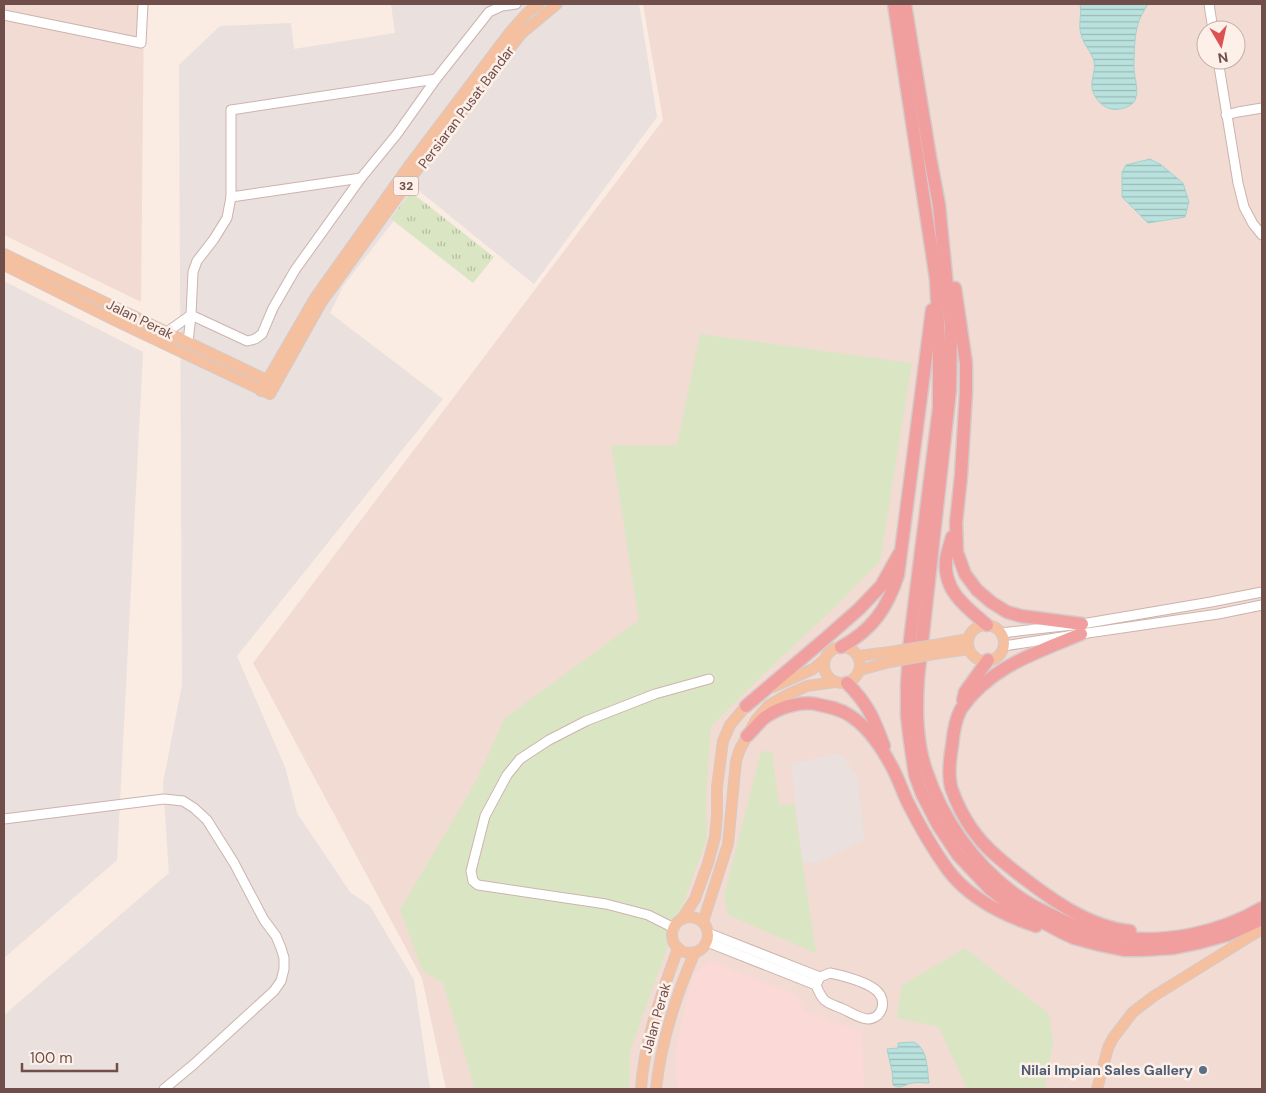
<svg xmlns="http://www.w3.org/2000/svg" width="1266" height="1093" font-family="'DM Sans',sans-serif">
  <style>
    .residential { fill: #f1dbd2; fill-rule: evenodd }
    .commercial { fill: #fad9d7 }
    .industrial { fill: #eae0dd }
    .green { fill: #dae6c3 }
    .park { fill: url(#park-tufts) }
    .water { fill: url(#water-rules); stroke: #a0d3ce }
    .lines { fill: none; stroke-linecap: round; stroke-linejoin: round }
    .minor-casing { stroke: #cdb3ad; stroke-width: 11 }
    .major-casing { stroke: #d4cac9; stroke-width: 12 }
    .highway-casing { stroke: #d4cac9; stroke-width: 15 }
    .minor { stroke: #fff; stroke-width: 9 }
    .major { stroke: #f4c0a0; stroke-width: 10 }
    .highway { stroke: #f09f9e; stroke-width: 12 }
    .major-bridge-casing { stroke: #d4cac9; stroke-width: 12; stroke-linecap: butt }
    .major-bridge { stroke: #f4c0a0; stroke-width: 10 }
    .service-dot { fill: #5c6f8a; stroke: #fdf0e9; stroke-width: 2 }
    .labels { text-anchor: middle; stroke-width: 5; stroke-linejoin: round; paint-order: stroke }
    .shield { fill: #fdf0e9; stroke: #9a7f7a; stroke-width: 1 }
    .shield-label { font-size: 12px; font-weight: bold; fill: #704f4b }
    .street-label { font-size: 14px; fill: #704f4b; stroke: #fdf0e9 }
    .service-label { font-size: 14px; font-weight: bold; fill: #4e5e75; stroke: #fdf0e9; text-anchor: end }
  </style>
  <defs>
    <pattern id="park-tufts" width="24" height="20" patternUnits="userSpaceOnUse" patternTransform="scale(1.25)"><rect width="24" height="20" fill="#dae6c3"/><path d="M3 7l-1-3M5 7V3M7 7l1-3M15 17l-1-3M17 17v-4M19 17l1-3" fill="none" stroke="#b5bda0"/></pattern>
    <pattern id="water-rules" width="6" height="5" patternUnits="userSpaceOnUse" patternTransform="scale(1.25)"><rect width="6" height="5" fill="#b9e2de"/><path d="M0 2.5h6" fill="none" stroke="#9bbab6"/></pattern>
  </defs>
  <rect width="100%" height="100%" fill="#faebe3"/>
  <g class="residential">
    <path d="M4 4H144L141 302 4 235Z"/>
    <path d="M643 4H1262V1089H446L422 978 253 663 663 120ZM1206 30H1236V60H1206Z"/>
  </g>
  <path class="commercial" d="M709 960 797 995 804 1010 862 1032 864 1084 862 1089H677L675 1053 692 976Z"/>
  <g class="industrial">
    <path d="M391 4H639L657 117 534 284 418 190 343 286 330 313 443 399 237 656 285 767 297 813 350 892 370 906 414 980 430 1089H4V1015L169 873 163 783 182 685 179 65 220 26 291 23 294 49 395 33Z"/>
    <path d="M4 281 143 352 117 860 4 958Z"/>
    <path d="M841 753 857 775 865 840 817 863 802 862 791 764Z"/>
  </g>
  <g class="green">
    <path d="M700 334 912 363 880 561 837 605 749 688 711 727 706 796 707 838 630 1051 629 1089H475L443 983 422 970 400 910 476 781 505 718 639 620 611 445H677Z"/>
    <path d="M761 751 772 752 779 805 794 804 816 953 728 915 724 897Z"/>
    <path d="M965 948 1049 1014 1053 1042 1045 1089H967L939 1027 897 1018 901 986Z"/>
  </g>
  <path class="park" d="M411 192 494 257 473 283 391 219 392 217Z"/>
  <g class="water">
    <path d="M1080 4H1148C1145 9 1141 15 1139 21 1134 34 1134 55 1134 70 1135 80 1139 91 1135 100 1132 106 1125 108 1119 109 1107 112 1094 100 1092 88 1091 79 1096 70 1094 61 1091 51 1083 44 1081 34 1078 25 1082 14 1080 4Z"/>
    <path d="M1150 159 1160 164 1183 183 1189 202 1185 217 1148 223 1122 197V172L1126 165Z"/>
    <path d="M914 1042C928 1049 927 1069 929 1083 924 1083 918 1082 912 1083 905 1084 900 1090 893 1085L892 1071 887 1049 898 1048V1043Z"/>
  </g>
  <g class="lines">
    <g class="minor-casing">
      <g id="minor">
        <path d="M1209 4 1213 30"/>
        <path d="M4 15 141 43 143 4"/>
        <path d="M1218 60 1238 183 1244 207 1253 224 1262 235"/>
        <path d="M1226 115 1238 112 1262 108"/>
        <path d="M231 197 361 178"/>
        <path d="M191 315 247 341 255 339 262 334 273 308 295 270 361 178 397 134 436 79 489 12 502 6 516 4"/>
        <path d="M167 332 191 315"/>
        <path d="M188 342 191 315 193 272 197 261 214 239 227 218 231 197V110L436 79"/>
        <path d="M1001 633 1082 624 1211 602 1262 592"/>
        <path d="M1004 646 1081 634 1218 614 1262 605"/>
        <path d="M4 819 164 799 183 801 194 808 207 820 234 863 264 920 276 936 281 948 284 958V969L281 981 274 991 193 1065 164 1089"/>
        <path d="M674 928 648 915 606 904 478 885 473 881 471 871 485 816 507 775 520 759 549 740 586 721 655 694 709 679"/>
        <path d="M708 933 820 977"/>
        <path d="M707 942 816 985"/>
        <path d="M830 973C844 976 867 982 877 991 887 1001 883 1018 868 1019 860 1019 850 1012 843 1009 826 1002 823 1003 816 985L820 977Z"/>
      </g>
    </g>
    <g class="major-casing">
      <g id="major">
        <path d="M4 254 273 383"/>
        <path d="M4 265 114 320 270 394 321 303 419 167 521 34 557 4"/>
        <path d="M261 391 315 298 411 163 510 32 528 12 539 4"/>
        <circle cx="986" cy="643" r="18"/>
        <path d="M934 645 968 639"/>
        <circle cx="842" cy="665" r="18"/>
        <path d="M934 654 969 649"/>
        <path d="M858 656 890 652"/>
        <path d="M860 670 890 662"/>
        <path d="M773 687 813 669 825 659"/>
        <circle cx="690" cy="935" r="18"/>
        <path d="M682 919 695 899 708 863 715 837 717 815V787L723 741 730 725 746 706 751 702"/>
        <path d="M703 922 728 844 736 761 740 749 756 720 769 705 787 695 807 686 835 682"/>
        <path d="M641 1089C644 1040 662 994 678 948"/>
        <path d="M656 1089C661 1042 676 995 695 952"/>
        <path d="M1097 1089 1108 1048 1113 1038 1133 1012 1154 996 1262 929"/>
      </g>
    </g>
    <g class="highway-casing">
      <g id="highway">
        <path d="M894 4 936 279 939 342V408L910 640 907 684V716L910 741 915 775 922 794 938 825 958 855 989 888 1009 904 1061 932 1074 938 1100 945 1124 950H1141L1174 948 1198 943 1227 935 1262 919"/>
        <path d="M905 4 930 157 939 205 951 327 950 390 918 679C916 710 916 743 927 773 943 820 973 862 1012 892 1026 903 1042 911 1058 918 1076 927 1096 935 1116 937 1166 944 1219 933 1262 908"/>
        <path d="M955 288 966 363V392L961 476 956 523 957 552 965 574 977 590 991 602 1007 612 1021 616 1082 624"/>
        <path d="M952 537C950 544 947 553 946 560 943 591 966 607 987 625"/>
        <path d="M1081 634C1035 653 990 667 961 709 956 718 953 735 952 746 950 758 948 775 951 787 952 791 954 794 955 798 961 812 968 825 978 837 989 851 1003 862 1017 873 1049 898 1088 927 1130 931"/>
        <path d="M841 647C872 630 887 609 898 575L932 310"/>
        <path d="M847 683C868 704 874 719 884 746"/>
        <path d="M963 700 965 692 988 660"/>
        <path d="M746 706 826 638 859 609 881 586 899 554"/>
        <path d="M747 736C753 730 758 724 763 719 778 707 802 700 820 705 830 707 840 709 849 715 867 726 882 748 892 767 898 778 902 790 907 801 919 825 932 848 948 870 969 898 1003 915 1036 926"/>
      </g>
    </g>
    <use href="#minor" class="minor"/>
    <use href="#major" class="major"/>
    <use href="#highway" class="highway"/>
    <g class="major-bridge-casing">
      <g id="major-bridge">
        <path d="M890 652 934 645"/>
        <path d="M890 662 934 654"/>
      </g>
    </g>
    <use href="#major-bridge" class="major-bridge"/>
  </g>
  <circle class="service-dot" cx="1203" cy="1070" r="5"/>
  <g class="labels">
    <rect class="shield" x="393.5" y="176.5" width="25" height="19" rx="4"/>
    <g class="shield-label">
      <text x="406" y="190">32</text>
    </g>
    <g class="street-label">
      <text transform="translate(466 107) rotate(-53)" y="5">Persiaran Pusat Bandar</text>
      <text transform="translate(140 319) rotate(26)" y="5">Jalan Perak</text>
      <text transform="translate(656 1018) rotate(-74)" y="5">Jalan Perak</text>
    </g>
    <g class="service-label">
      <text x="1193" y="1075">Nilai Impian Sales Gallery</text>
    </g>
  </g>
  <rect width="1266" height="1093" fill="none" stroke="#704f4b" stroke-width="10"/>
  <g transform="translate(1221 45) rotate(171)"><circle r="24" fill="#fdf0e9" stroke="#c5b0aa"/>
  <path d="M0-4L9 19L0 12L-9 19Z" fill="#db5154"/>
  <text y="-8" font-size="14" font-weight="bold" text-anchor="middle" fill="#704f4b">N</text>
  </g>
  <path d="M22 1063v8h95v-8" fill="none" stroke="#704f4b" stroke-width="2.5"/>
  <text x="30" y="1063" font-size="15" fill="#704f4b" stroke="#fdf0e9" stroke-width="4" paint-order="stroke">100 m</text>
</svg>
